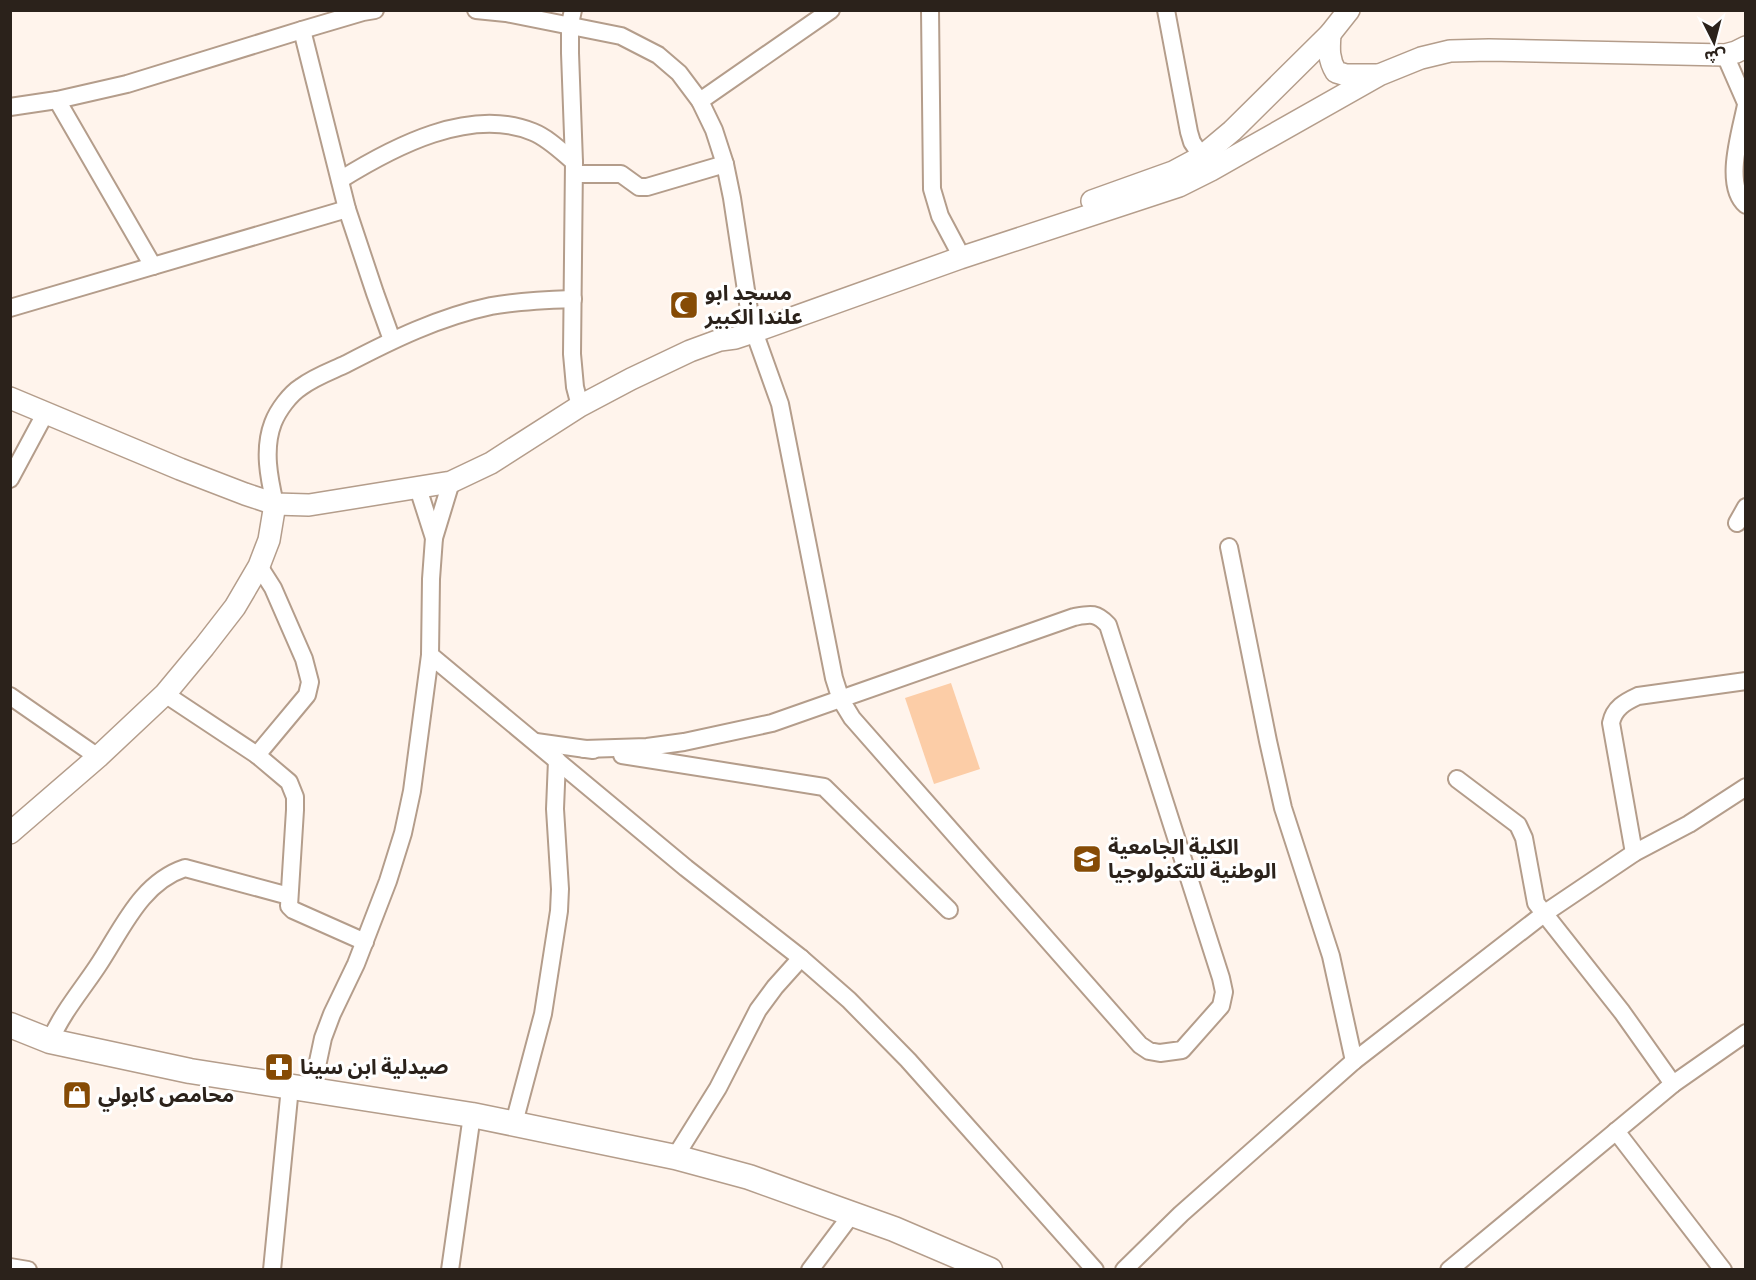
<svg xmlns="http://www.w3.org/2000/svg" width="1756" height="1280" font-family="Literata,'Noto Sans Arabic',serif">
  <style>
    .green { fill: #fccda7 }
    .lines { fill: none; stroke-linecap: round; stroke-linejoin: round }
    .minor-casing { stroke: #b49d8b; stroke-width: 20 }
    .tertiary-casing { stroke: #b49d8b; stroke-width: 24 }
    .secondary-casing { stroke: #b49d8b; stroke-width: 27 }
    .minor { stroke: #fff; stroke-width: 16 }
    .tertiary { stroke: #fff; stroke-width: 21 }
    .secondary { stroke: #fff; stroke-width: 24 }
    .labels { text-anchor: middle; stroke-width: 6; stroke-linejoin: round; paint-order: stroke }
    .poi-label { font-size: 21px; font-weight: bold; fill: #2b221b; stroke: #fff; text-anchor: start }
  </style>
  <rect width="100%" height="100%" fill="#fff4ec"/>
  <path class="green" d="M951 683 980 769 934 784 905 698Z"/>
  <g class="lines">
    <g class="minor-casing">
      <g id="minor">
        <path d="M476 10 506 13 621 36 658 55 679 73 700 101 714 130 725 164 732 198 751 323 780 404 834 678 841 700 852 718 1140 1045 1149 1051 1160 1053 1182 1050 1221 1006 1224 992 1221 978 1108 625C1096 612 1090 614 1074 617L772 723 684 742 647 747 584 749"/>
        <path d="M573 10 570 24V53L574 162 572 354 575 387 580 406"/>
        <path d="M930 10 932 189 940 216 957 248"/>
        <path d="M1166 10 1189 132 1192 142 1207 164"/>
        <path d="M302 30 347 209 375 293 392 340"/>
        <path d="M1725 55 1746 103"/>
        <path d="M57 100 153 266"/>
        <path d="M700 101 831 10"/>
        <path d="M1746 105C1741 131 1723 185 1746 205"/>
        <path d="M10 107 57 100 127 84 302 30 363 12 375 10"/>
        <path d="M574 174H621L639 187H647L725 164"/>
        <path d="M340 180C393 147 470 106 533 132 548 138 561 151 574 162"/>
        <path d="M10 308 347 209"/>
        <path d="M10 479 46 412"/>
        <path d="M418 488 434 538"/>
        <path d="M275 504C269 478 263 449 273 423 278 410 290 394 301 387 314 377 331 371 346 364 392 340 439 317 491 306 518 301 546 300 573 299"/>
        <path d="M1737 523 1746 507"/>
        <path d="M1229 547 1268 741 1283 808 1331 956 1354 1061"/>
        <path d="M430 655 686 868 801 958 849 1000 908 1060 1095 1270"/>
        <path d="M165 694 257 755 289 782 295 797V810L289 906 293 910 365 942"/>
        <path d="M10 696 98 757"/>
        <path d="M536 742 593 750"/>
        <path d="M257 755 307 695 310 682 304 659 273 588 259 566"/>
        <path d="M622 755 824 787 949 910"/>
        <path d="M1457 779 1518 825 1524 838 1536 903 1622 1012 1673 1084"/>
        <path d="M1634 853 1611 723C1614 708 1625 702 1638 696L1746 681"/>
        <path d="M50 1041C62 1013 81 991 97 967 122 930 140 883 185 868L289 896"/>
        <path d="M312 1090 323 1038 332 1014 356 964 388 881 403 833 412 791 430 655 431 579 434 538 451 482"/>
        <path d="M514 1123 543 1014 559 911 560 889 555 809 557 760"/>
        <path d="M1616 1131 1723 1270"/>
        <path d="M675 1157 718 1088 758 1010 775 987 801 958"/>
        <path d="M10 1267 28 1270"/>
        <path d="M272 1270 290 1087"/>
        <path d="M450 1270 472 1115"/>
        <path d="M810 1270 852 1214"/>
        <path d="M1124 1270 1181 1214 1354 1061 1545 913 1634 853 1689 824 1746 787"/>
        <path d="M1449 1270 1673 1084 1746 1033"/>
      </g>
    </g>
    <g class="tertiary-casing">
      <g id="tertiary">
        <path d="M1330 34C1329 48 1328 59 1336 72L1346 75H1376"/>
        <path d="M1092 201 1173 172 1201 157 1232 131 1330 34 1349 10"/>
        <path d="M10 398 180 469 245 494 275 504 309 505 451 482 491 463 580 406 631 379 690 351 720 340 735 338 753 332 960 258 1179 186 1211 170 1379 75 1421 58 1450 51 1489 50 1725 55 1736 52 1746 47"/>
        <path d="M10 833 98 757 165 694 204 647 235 607 259 566 269 540 275 504"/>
      </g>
    </g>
    <g class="secondary-casing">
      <path id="secondary" d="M10 1025 50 1041 190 1071 472 1115 675 1157 749 1177 852 1214 894 1229 990 1270"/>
    </g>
    <use href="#minor" class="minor"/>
    <use href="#tertiary" class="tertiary"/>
    <use href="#secondary" class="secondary"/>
  </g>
  <defs>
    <g id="mosque-square" transform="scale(1.5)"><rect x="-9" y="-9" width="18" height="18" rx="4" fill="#864b05" stroke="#fff"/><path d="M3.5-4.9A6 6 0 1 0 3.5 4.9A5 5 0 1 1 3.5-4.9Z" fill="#fff"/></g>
    <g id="university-square" transform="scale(1.5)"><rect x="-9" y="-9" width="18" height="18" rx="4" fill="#864b05" stroke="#fff"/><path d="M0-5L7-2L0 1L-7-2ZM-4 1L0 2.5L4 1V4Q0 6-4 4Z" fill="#fff"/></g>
    <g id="pharmacy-square" transform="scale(1.5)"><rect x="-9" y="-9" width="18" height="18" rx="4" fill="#864b05" stroke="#fff"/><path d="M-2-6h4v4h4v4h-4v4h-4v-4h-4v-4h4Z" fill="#fff"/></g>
    <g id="shop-square" transform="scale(1.5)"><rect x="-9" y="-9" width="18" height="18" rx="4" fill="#864b05" stroke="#fff"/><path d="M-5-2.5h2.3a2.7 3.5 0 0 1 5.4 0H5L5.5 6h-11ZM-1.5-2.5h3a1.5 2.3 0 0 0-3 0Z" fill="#fff"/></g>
  </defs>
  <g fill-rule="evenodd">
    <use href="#mosque-square" x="684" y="305"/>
    <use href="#university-square" x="1087" y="859"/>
    <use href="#pharmacy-square" x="279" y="1067"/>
    <use href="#shop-square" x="77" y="1095"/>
  </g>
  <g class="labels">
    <g class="poi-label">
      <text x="705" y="300">مسجد ابو<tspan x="705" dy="24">علندا الكبير</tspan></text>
      <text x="1108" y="854">الكلية الجامعية<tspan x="1108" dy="24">الوطنية للتكنولوجيا</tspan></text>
      <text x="300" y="1074">صيدلية ابن سينا</text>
      <text x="98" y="1102">محامص كابولي</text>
    </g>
  </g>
  <rect width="1756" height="1280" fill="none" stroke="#2b221b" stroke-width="24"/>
  <g transform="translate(1714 42) rotate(174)" stroke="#ffffff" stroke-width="4.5" paint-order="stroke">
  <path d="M0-4.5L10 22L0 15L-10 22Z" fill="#2b221b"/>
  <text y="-9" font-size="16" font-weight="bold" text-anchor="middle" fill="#2b221b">ش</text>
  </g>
</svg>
